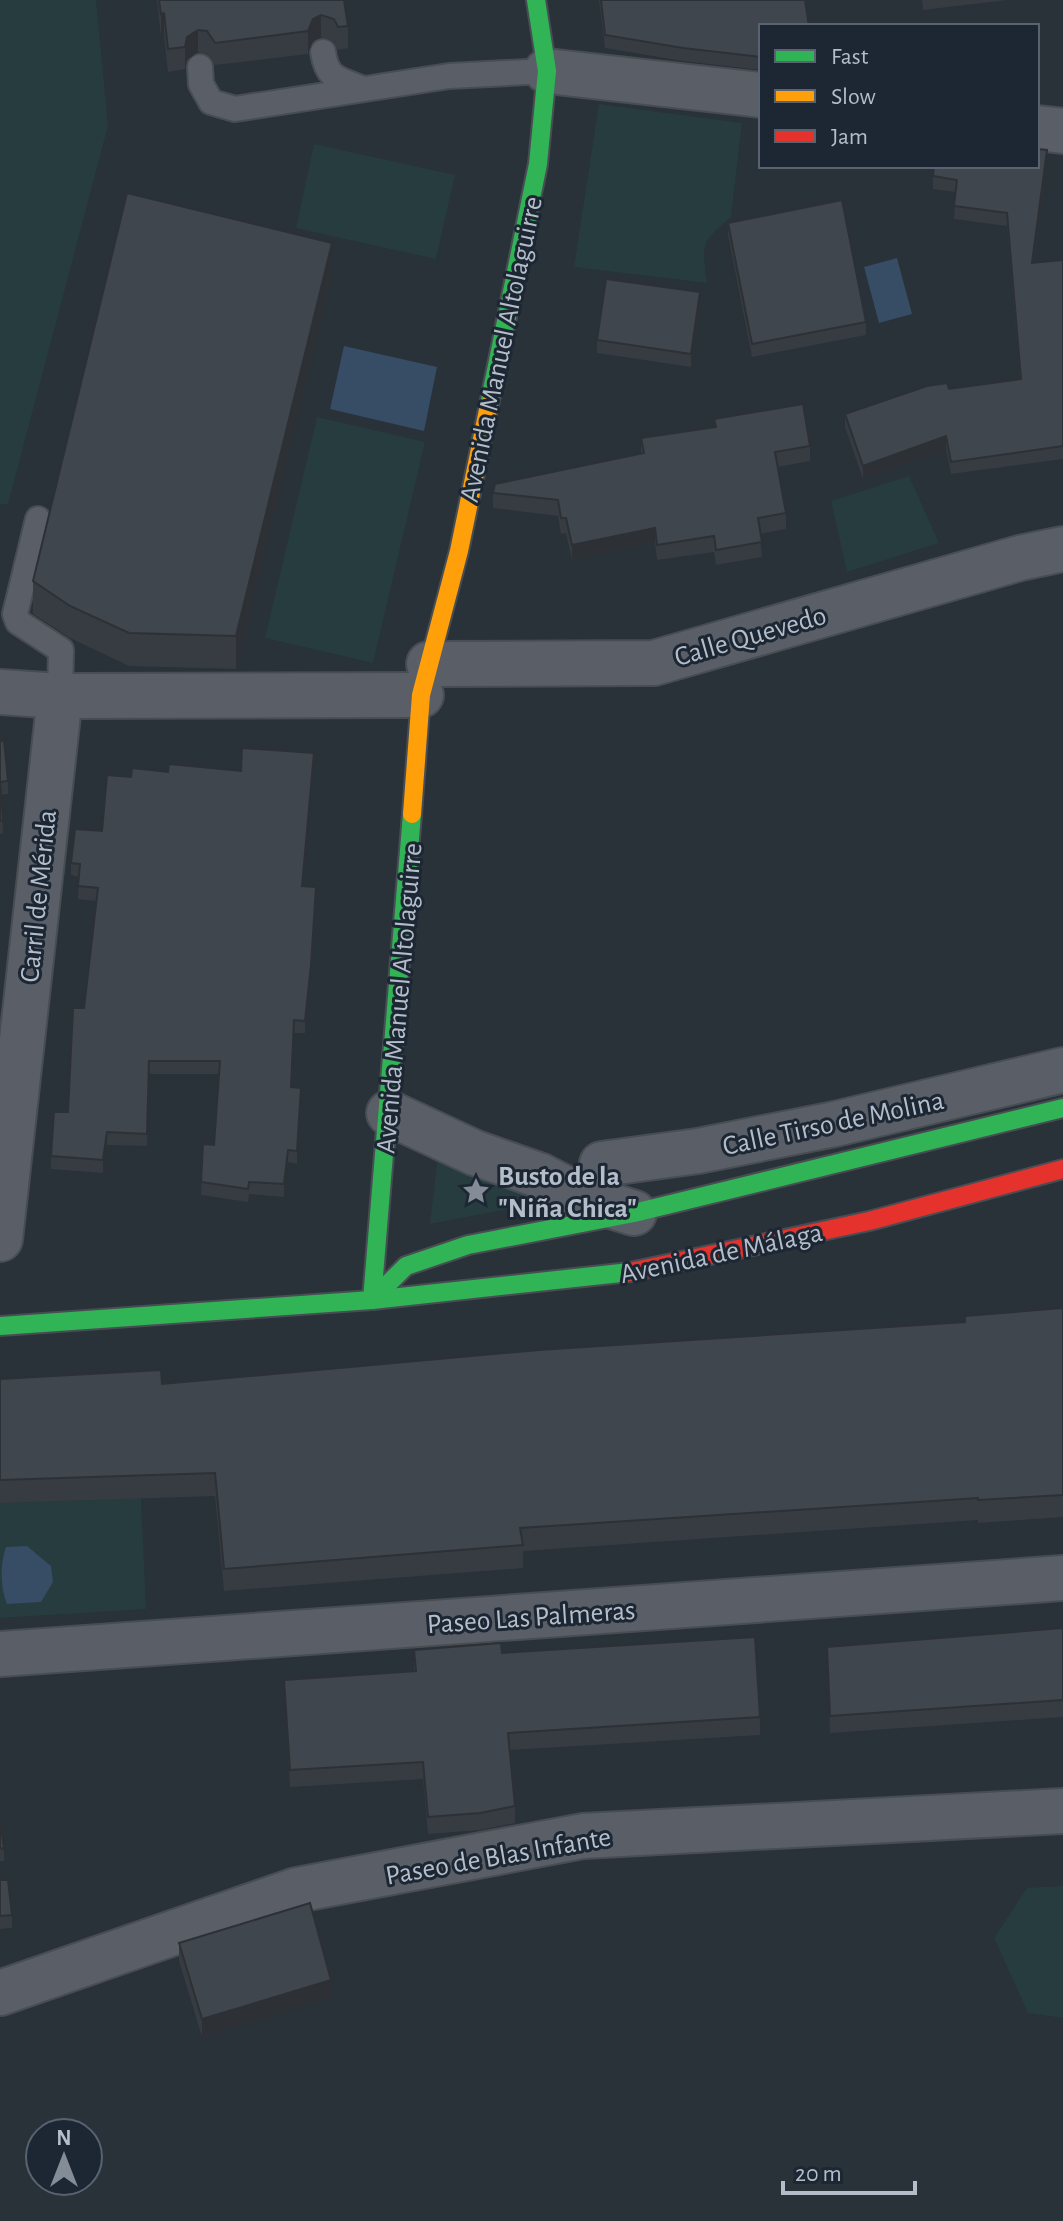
<svg xmlns="http://www.w3.org/2000/svg" width="1063" height="2221" font-family="'Alegreya Sans',sans-serif">
  <style>
    .green { fill: #263c3f }
    .water { fill: #374c65 }
    .lines { fill: none; stroke-linecap: round; stroke-linejoin: round }
    .lane-casing { stroke: #484d54; stroke-width: 28 }
    .street-casing { stroke: #484d54; stroke-width: 48 }
    .fast-casing { stroke: #484d54; stroke-width: 22 }
    .slow-casing { stroke: #484d54; stroke-width: 22 }
    .jam-casing { stroke: #484d54; stroke-width: 22 }
    .lane { stroke: #5a5f67; stroke-width: 24 }
    .street { stroke: #5a5f67; stroke-width: 44 }
    .fast { stroke: #30b455; stroke-width: 18 }
    .slow { stroke: #ff9f0a; stroke-width: 18 }
    .jam { stroke: #e5322d; stroke-width: 18 }
    .wall { fill: #373c42 }
    .shaded-wall { fill: #2d3136 }
    .building { fill: #40464d; stroke: #2d3136; stroke-width: 2 }
    .labels { text-anchor: middle; stroke-width: 6; stroke-linejoin: round; paint-order: stroke }
    .street-label { font-size: 28px; fill: #b4bdca; stroke: #1d2734 }
    .poi-label { font-size: 28px; font-weight: bold; fill: #b4bdca; stroke: #1d2734; text-anchor: start }
  </style>
  <rect width="100%" height="100%" fill="#293139"/>
  <g class="green">
    <path d="M0 0H96L108 126 8 504H0Z"/>
    <path d="M599 104 742 123 731 217C700 244 702 242 707 283L574 267Z"/>
    <path d="M314 144 455 175 436 259 296 228Z"/>
    <path d="M317 417 425 442 373 663 265 638Z"/>
    <path d="M909 476 939 543 847 572 831 501Z"/>
    <path d="M438 1155 551 1201 430 1224Z"/>
    <path d="M141 1498 146 1609 0 1618V1503Z"/>
    <path d="M1063 1886V2018L1028 2013 994 1938 1027 1888Z"/>
  </g>
  <g class="water">
    <path d="M897 258 912 314 879 323 864 267Z"/>
    <path d="M344 346 437 367 424 431 330 409Z"/>
    <path d="M27 1546 51 1566 53 1582 41 1602 7 1604C0 1588 0 1563 6 1547Z"/>
  </g>
  <g class="lines">
    <g class="lane-casing">
      <g id="lane">
        <path d="M323 52C327 79 338 79 361 88"/>
        <path d="M200 67 201 84 211 102 235 109 449 76 547 71"/>
        <path d="M38 519 15 614 18 622 61 650 60 696"/>
      </g>
    </g>
    <g class="street-casing">
      <g id="street">
        <path d="M547 71 761 95"/>
        <path d="M1037 128 1063 131"/>
        <path d="M429 664 654 663 1020 558 1063 549"/>
        <path d="M0 692 60 696 421 695"/>
        <path d="M389 1113 475 1153 541 1176 580 1196 634 1213"/>
        <path d="M602 1164 698 1151 835 1124 1063 1070"/>
        <path d="M0 1239 60 696"/>
        <path d="M0 1654 1063 1578"/>
        <path d="M0 1993 297 1890 583 1836 1063 1811"/>
      </g>
    </g>
    <g class="fast-casing">
      <g id="fast">
        <path d="M489 405 538 164 547 71 536 0"/>
        <path d="M372 1300 412 814"/>
        <path d="M372 1300 406 1266 468 1245 634 1213 1063 1108"/>
        <path d="M0 1326 372 1300 630 1272"/>
      </g>
    </g>
    <g class="slow-casing">
      <path id="slow" d="M412 814 421 695 459 551 489 405"/>
    </g>
    <g class="jam-casing">
      <path id="jam" d="M630 1272 869 1221 1063 1169"/>
    </g>
    <use href="#lane" class="lane"/>
    <use href="#street" class="street"/>
    <use href="#fast" class="fast"/>
    <use href="#slow" class="slow"/>
    <use href="#jam" class="jam"/>
  </g>
  <g class="wall">
    <path d="M157 0H344L348 26V48L338 50 334 42 321 37 313 41 308 54 215 65 207 54 198 52 187 60 185 69 168 72 164 36 161 37Z"/>
    <path d="M599 0H805L761 26V70L683 61 605 48Z"/>
    <path d="M922 0H1008L923 10Z"/>
    <path d="M1047 163 1034 262 1063 260V459L951 474 946 449 863 479 845 427V414L949 389 1020 379 1007 226 954 219 956 192 933 189V176Z"/>
    <path d="M728 223 866 322V335L752 357 728 235Z"/>
    <path d="M332 276 236 669 129 666 70 638 33 614V581Z"/>
    <path d="M700 305 691 367 597 353V340Z"/>
    <path d="M714 419 810 446V461L778 467 786 513V529L760 534 762 557 716 565 714 552 657 560 655 543 572 560 566 533 561 534 558 516 493 508V493L641 454V438L714 427Z"/>
    <path d="M0 741 8 781V794L1 795 3 833 0 834Z"/>
    <path d="M314 766 303 886 316 899 311 978 305 1033H294L292 1087 301 1100 297 1164 288 1162 284 1197 249 1194 248 1202 201 1195 203 1144 214 1145 219 1074H149L147 1146 107 1145 103 1173 51 1169V1156L68 1112 84 1008 96 901 78 899 79 877 71 875V863L102 831 131 777 168 772 241 771Z"/>
    <path d="M1063 1308V1517L978 1523V1520L523 1551V1568L224 1591 215 1496 0 1503V1379L162 1384 965 1322Z"/>
    <path d="M1063 1628V1717L830 1733 827 1647Z"/>
    <path d="M414 1650 760 1717V1735L510 1750 515 1806V1823L480 1830 428 1834 423 1779 290 1787 284 1680 414 1671Z"/>
    <path d="M0 1820 4 1849V1861H0Z"/>
    <path d="M0 1880 12 1915V1928L0 1929Z"/>
    <path d="M179 1943 331 1998 202 2037 179 1961Z"/>
  </g>
  <g class="shaded-wall">
    <path d="M164 13V36L161 37V14Z"/>
    <path d="M321 15V37L313 41 308 54V31L313 19Z"/>
    <path d="M198 30V52L187 60 185 69V47L187 37Z"/>
    <path d="M1047 150V163L1032 275V263Z"/>
    <path d="M332 243V276L236 669V636Z"/>
    <path d="M700 292V305L691 367V354Z"/>
    <path d="M946 436V449L863 479V466Z"/>
    <path d="M655 528V543L572 560V545Z"/>
    <path d="M314 753V766L302 899V886Z"/>
    <path d="M316 887 311 978 305 1033V1021Z"/>
    <path d="M301 1088V1100L297 1164V1151Z"/>
    <path d="M107 1132V1145L103 1173V1160Z"/>
    <path d="M288 1150V1162L284 1197V1184Z"/>
    <path d="M331 1980V1998L202 2037V2019Z"/>
  </g>
  <g class="building">
    <path d="M159 0H344L348 26 338 27 334 19 321 15 313 19 308 31 215 43 207 31 198 30 187 37 185 47 168 49 164 13 161 14Z"/>
    <path d="M601 0H805L809 26H761V57L683 48 605 35Z"/>
    <path d="M1037 149 1047 150 1032 263 1063 260V446L951 462 946 436 863 466 845 414 927 386 947 383 949 389 1021 379 1007 213 954 206 957 180 933 176 934 166H1037Z"/>
    <path d="M127 193 332 243 236 636 129 633 70 606 33 581Z"/>
    <path d="M842 200 866 322 752 344 728 223Z"/>
    <path d="M606 279 700 292 691 354 597 340Z"/>
    <path d="M803 404 810 446 775 452 786 513 758 518 762 542 716 550 714 536 657 545 655 528 572 545 566 518H561L558 500 493 493 495 484 644 453 641 438 716 427 714 419Z"/>
    <path d="M0 741H4L8 781 0 782 3 820 0 821Z"/>
    <path d="M242 748 314 753 302 886 316 887 311 965 305 1021 294 1020 291 1087 301 1088 297 1151 288 1150 284 1184 249 1182 248 1189 201 1182 203 1144 214 1145 220 1061H149L147 1134 107 1132 103 1160 51 1156 54 1112H68L73 1008H84L98 888 78 886 80 864 71 863 75 829 102 831 107 775 131 777 132 768 168 772 169 764 241 771Z"/>
    <path d="M1063 1308V1495L978 1500V1498L520 1528 523 1545 224 1569 215 1473 0 1480V1379L161 1370 162 1384 539 1350 965 1322V1316Z"/>
    <path d="M1063 1628V1700L830 1716 827 1647Z"/>
    <path d="M755 1637 760 1717 508 1733 515 1806 480 1813 428 1817 423 1762 290 1770 284 1680 416 1671 414 1650 501 1643 502 1653Z"/>
    <path d="M0 1820 4 1849 0 1848Z"/>
    <path d="M0 1880H8L12 1915 0 1916Z"/>
    <path d="M310 1903 331 1980 202 2019 179 1943Z"/>
  </g>
  <defs>
    <g id="sight-bare" transform="scale(2.16)"><path d="M0-6L1.8-2.2L6-1.7L2.9 1.2L3.7 5.4L0 3.3L-3.7 5.4L-2.9 1.2L-6-1.7L-1.8-2.2Z" fill="#838c97" stroke="#1d2734" stroke-width="2.5" paint-order="stroke"/></g>
  </defs>
  <g fill-rule="evenodd">
    <use href="#sight-bare" x="476" y="1191"/>
  </g>
  <g class="labels">
    <g class="street-label">
      <text transform="translate(500 349) rotate(-78)" y="10">Avenida Manuel Altolaguirre</text>
      <text transform="translate(750 635) rotate(-16)" y="10">Calle Quevedo</text>
      <text transform="translate(37 896) rotate(-84)" y="10">Carril de Mérida</text>
      <text transform="translate(398 998) rotate(-85)" y="10">Avenida Manuel Altolaguirre</text>
      <text transform="translate(833 1122) rotate(-12)" y="10">Calle Tirso de Molina</text>
      <text transform="translate(721 1252) rotate(-12)" y="10">Avenida de Málaga</text>
      <text transform="translate(531 1616) rotate(-4)" y="10">Paseo Las Palmeras</text>
      <text transform="translate(498 1855) rotate(-10)" y="10">Paseo de Blas Infante</text>
    </g>
    <g class="poi-label">
      <text x="498" y="1185">Busto de la<tspan x="498" dy="32">"Niña Chica"</tspan></text>
    </g>
  </g>
  <rect x="759" y="24" width="280" height="144" fill="#1d2734" stroke="#596370" stroke-width="2"/>
  <rect x="775" y="50" width="40" height="12" fill="#30b455" stroke="#596370" stroke-width="2"/>
  <text x="831" y="64" font-size="24" fill="#b4bdca">Fast</text>
  <rect x="775" y="90" width="40" height="12" fill="#ff9f0a" stroke="#596370" stroke-width="2"/>
  <text x="831" y="104" font-size="24" fill="#b4bdca">Slow</text>
  <rect x="775" y="130" width="40" height="12" fill="#e5322d" stroke="#596370" stroke-width="2"/>
  <text x="831" y="144" font-size="24" fill="#b4bdca">Jam</text>
  <g transform="translate(64 2157)"><circle r="38" fill="#1d2734" stroke="#596370" stroke-width="2"/>
  <path d="M0-6L14 30L0 20L-14 30Z" fill="#838c97"/>
  <text y="-12" font-size="22" font-weight="bold" text-anchor="middle" fill="#b4bdca">N</text>
  </g>
  <path d="M783 2181v12h132v-12" fill="none" stroke="#b4bdca" stroke-width="4"/>
  <text x="795" y="2181" font-size="24" fill="#b4bdca" stroke="#1d2734" stroke-width="6" paint-order="stroke">20 m</text>
</svg>
